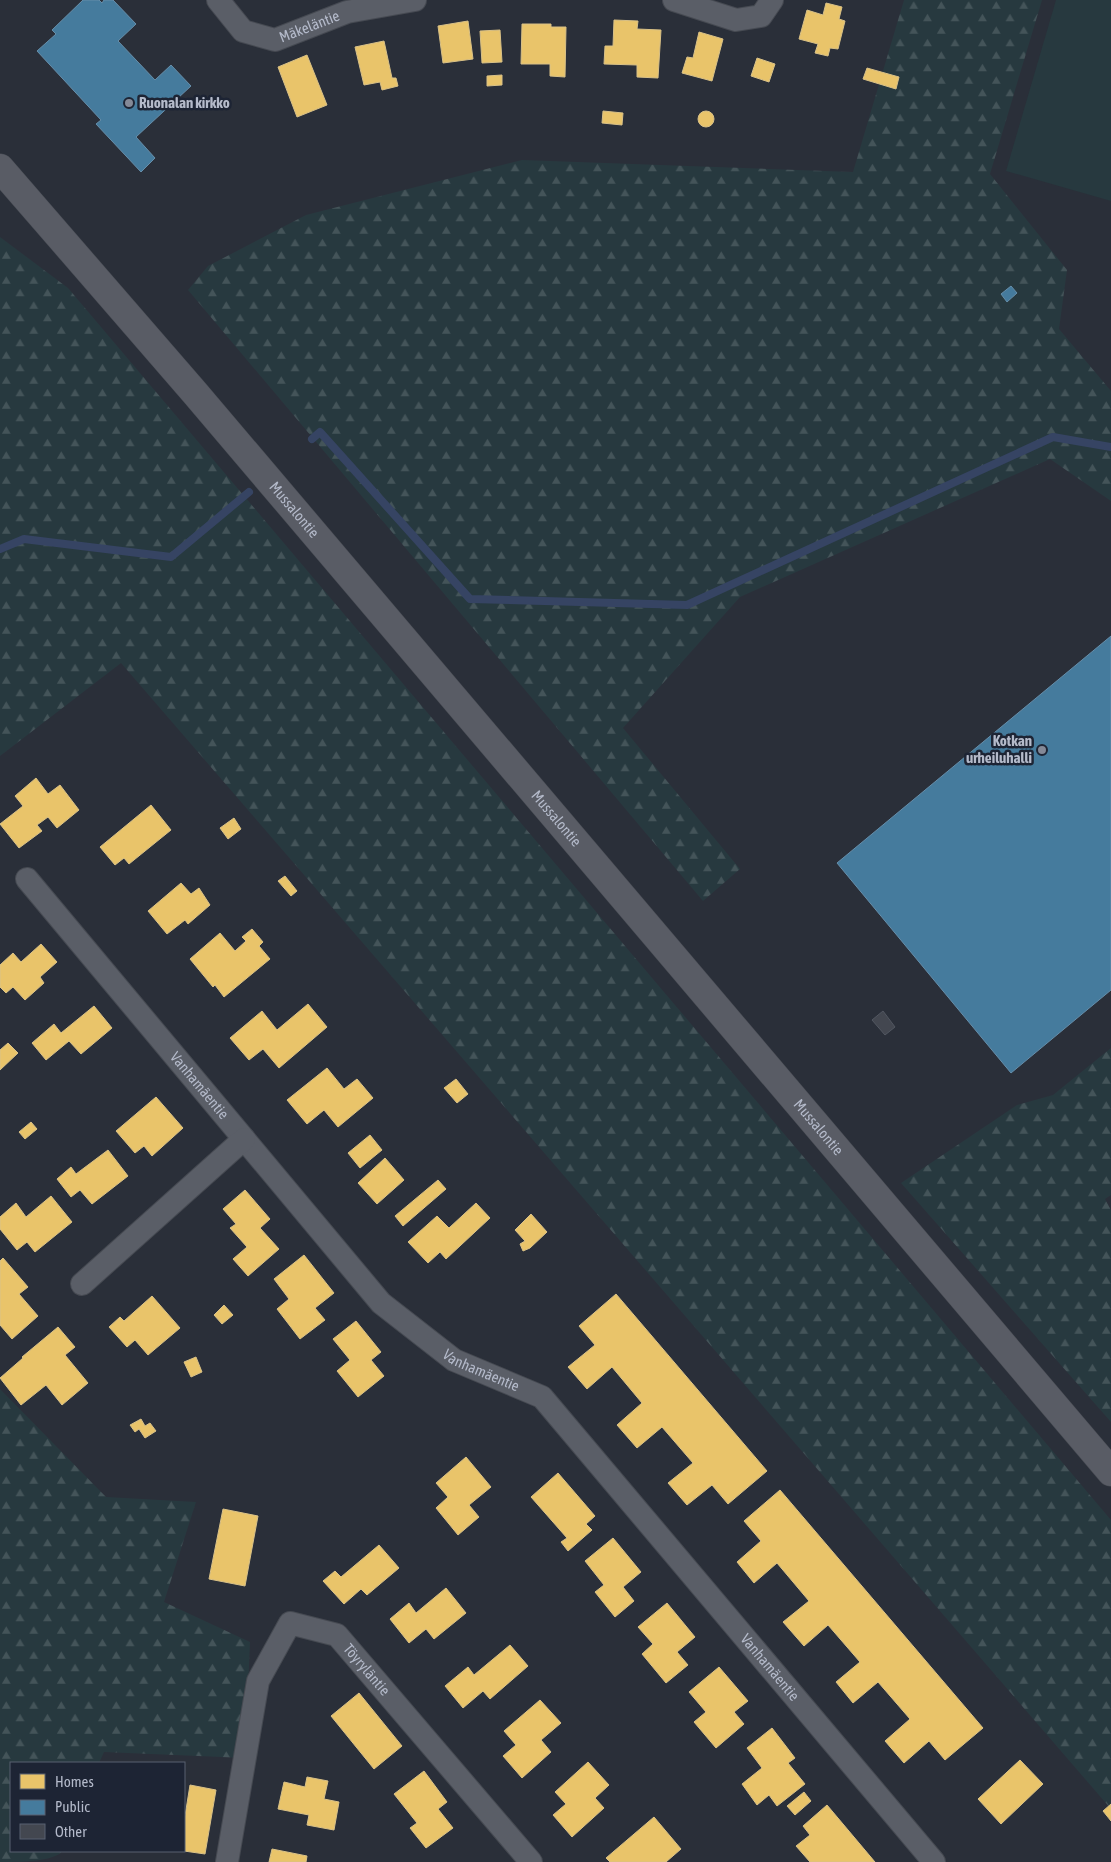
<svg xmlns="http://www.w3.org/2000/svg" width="1111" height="1862" font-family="'Asap Condensed',sans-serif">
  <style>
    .forest { fill: url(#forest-firs) }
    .garden { fill: #27393f }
    .homes { fill: #e9c46a; stroke: #d9c187 }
    .public { fill: #457b9d; stroke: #668eaa }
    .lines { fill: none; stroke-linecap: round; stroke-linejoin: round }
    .stream { stroke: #364463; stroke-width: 8 }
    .building { fill: #434750; stroke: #525761 }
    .street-casing { stroke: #464a52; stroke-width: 24 }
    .secondary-casing { stroke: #464a52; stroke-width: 29 }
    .street { stroke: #5a5e67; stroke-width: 22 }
    .secondary { stroke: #595c65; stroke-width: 28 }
    .poi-dot { fill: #848997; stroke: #1d2434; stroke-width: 2 }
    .labels { text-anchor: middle; stroke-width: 5; stroke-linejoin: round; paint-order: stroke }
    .street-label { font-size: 15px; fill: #b4baca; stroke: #1d2434 }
    .poi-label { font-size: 15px; font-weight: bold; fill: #b4baca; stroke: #1d2434; text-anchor: start }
  </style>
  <defs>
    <pattern id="forest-firs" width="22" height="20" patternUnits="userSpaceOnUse" patternTransform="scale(1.25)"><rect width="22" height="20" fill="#27393f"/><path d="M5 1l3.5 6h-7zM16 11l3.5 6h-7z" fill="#445459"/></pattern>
  </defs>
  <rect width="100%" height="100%" fill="#2a2f39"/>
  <g class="forest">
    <path d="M904 0H1042L990 174 1067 270 1059 329 1111 391V501L1050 459 740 597 623 728 740 869 703 901 188 290 208 266 306 215 522 160 853 172Z"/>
    <path d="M0 237 68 288 1111 1520V1809L121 663 0 756Z"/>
    <path d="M1111 1048V1195L1105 1199 1111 1210V1422L901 1183 1017 1105 1053 1095Z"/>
    <path d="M0 1389 106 1497 196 1502 164 1602 250 1642 245 1758 104 1752 99 1763H11V1851H62C55 1862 17 1862 0 1862Z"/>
  </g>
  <path class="garden" d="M1056 0H1111V201L1006 171Z"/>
  <g class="homes">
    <path d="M826 3 842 7 839 19 845 21 838 49 830 48 828 56 815 53 818 44 799 39 807 10 823 15Z"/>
    <path d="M614 20 638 21 637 29 661 30 658 78 637 77V65L604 64 605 46H613Z"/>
    <path d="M468 21 473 59 443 63 438 26Z"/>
    <path d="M522 24H551V27H566L565 77 550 76V64H521Z"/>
    <path d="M500 30 502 62 482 63 480 31Z"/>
    <path d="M699 32 723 39 712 81 682 73 687 57 693 58Z"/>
    <path d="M384 41 392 78H396L398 86 382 90 380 82 364 85 355 47Z"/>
    <path d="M307 55 327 105 297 117 278 67Z"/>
    <path d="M757 58 775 64 769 82 751 76Z"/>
    <path d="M867 68 899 77 896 89 863 79Z"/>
    <path d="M502 75V85L487 86V76Z"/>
    <path d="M603 111 623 113 622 125 602 123Z"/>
    <circle cx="706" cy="119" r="8"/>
    <path d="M36 778 48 794 60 785 79 810 57 828 48 817 37 825 42 831 19 848 0 824 23 806 15 796Z"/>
    <path d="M151 805 171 830 129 864 124 858 115 865 100 847Z"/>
    <path d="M234 818 241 829 228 839 220 828Z"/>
    <path d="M285 876 297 891 291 896 278 881Z"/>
    <path d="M181 883 191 894 199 888 210 905 188 924 185 920 167 934 148 911Z"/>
    <path d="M252 929 263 942 259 946 270 959 224 997 215 985 213 987 190 959 220 933 235 951 246 941 242 937Z"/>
    <path d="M41 944 57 962 40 977 44 983 25 1000 13 987 6 993 0 987V965L13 953 21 962Z"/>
    <path d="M308 1004 327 1027 279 1068 263 1049 249 1060 230 1038 262 1011 277 1030Z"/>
    <path d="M94 1006 112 1028 81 1054 69 1041 46 1060 32 1043 54 1024 61 1033Z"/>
    <path d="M8 1043 18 1053 0 1070V1050Z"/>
    <path d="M327 1068 344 1089 357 1079 373 1098 338 1127 324 1110 307 1124 287 1100Z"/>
    <path d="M456 1079 468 1094 457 1103 444 1088Z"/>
    <path d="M156 1097 183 1128 152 1156 144 1146 135 1153 116 1131Z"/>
    <path d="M31 1122 37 1129 25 1139 19 1132Z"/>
    <path d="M370 1135 382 1150 360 1168 348 1153Z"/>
    <path d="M108 1150 128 1176 92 1204 80 1190 71 1197 57 1179 71 1167 76 1174Z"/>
    <path d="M385 1158 404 1180 377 1204 358 1183Z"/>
    <path d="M438 1180 446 1189 403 1226 395 1216Z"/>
    <path d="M245 1190 270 1219 260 1228 279 1249 248 1276 233 1259 247 1247 230 1228 236 1224 223 1209Z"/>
    <path d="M51 1196 72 1222 35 1252 27 1242 17 1250 0 1229V1217L16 1203 26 1217Z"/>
    <path d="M476 1203 490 1218 446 1259 440 1252 428 1263 408 1242 437 1216 449 1228Z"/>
    <path d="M531 1214 547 1232 530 1248 523 1251 520 1244 525 1241 515 1230Z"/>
    <path d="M304 1255 334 1293 315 1308 325 1320 300 1339 277 1309 289 1299 274 1279Z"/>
    <path d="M3 1258 28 1287 19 1294 38 1316 12 1339 0 1325V1261Z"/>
    <path d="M616 1294 767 1471 728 1504 712 1485 687 1505 668 1483 693 1463 662 1427 637 1448 617 1425 642 1403 612 1367 587 1389 568 1367 595 1345 579 1326Z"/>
    <path d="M152 1296 180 1328 148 1355 135 1340 127 1347 109 1327 120 1317 124 1321Z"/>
    <path d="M224 1305 233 1315 222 1324 214 1315Z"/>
    <path d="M356 1321 381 1352 371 1360 384 1376 358 1397 337 1371 350 1360 333 1339Z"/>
    <path d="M58 1327 75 1347 65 1355 88 1383 62 1405 46 1385 21 1405 0 1378 23 1358 22 1357Z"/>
    <path d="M196 1357 202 1372 191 1377 184 1362Z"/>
    <path d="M141 1419 145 1426 150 1423 156 1431 145 1438 139 1429 135 1432 130 1425Z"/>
    <path d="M466 1457 491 1487 469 1505 479 1517 458 1535 436 1508 448 1497 436 1483Z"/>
    <path d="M558 1473 595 1516 586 1524 592 1530 568 1551 561 1542 567 1538 531 1497Z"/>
    <path d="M780 1490 983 1728 945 1760 929 1741 904 1763 885 1741 910 1719 878 1682 853 1703 836 1682 860 1662 828 1625 804 1646 783 1622 809 1601 777 1563 754 1583 737 1562 761 1541 744 1521Z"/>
    <path d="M223 1509 258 1516 245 1586 209 1579Z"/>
    <path d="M613 1538 641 1572 623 1587 634 1601 615 1617 595 1592 604 1585 585 1561Z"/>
    <path d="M379 1545 399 1568 367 1595 361 1589 344 1604 323 1581 335 1571 341 1577Z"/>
    <path d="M446 1588 466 1613 434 1639 426 1629 409 1643 390 1619 409 1603 416 1613Z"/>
    <path d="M667 1603 695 1637 677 1652 688 1665 666 1683 642 1654 653 1644 638 1627Z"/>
    <path d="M510 1645 528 1666 490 1699 483 1691 463 1708 445 1686 468 1667 474 1675Z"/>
    <path d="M719 1667 748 1701 734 1712 744 1724 716 1748 694 1722 706 1712 689 1692Z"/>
    <path d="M359 1693 402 1746 374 1769 331 1716Z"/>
    <path d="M540 1700 561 1723 541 1740 551 1752 522 1778 503 1756 516 1745 504 1731Z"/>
    <path d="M772 1728 795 1758 788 1763 805 1784 777 1806 769 1795 757 1805 742 1784 762 1768 747 1748Z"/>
    <path d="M1020 1760 1043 1784 1001 1824 978 1799Z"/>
    <path d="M588 1762 609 1785 595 1798 604 1808 572 1837 553 1815 566 1804 555 1792Z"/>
    <path d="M424 1771 447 1802 438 1809 453 1828 426 1848 410 1828 417 1823 394 1794Z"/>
    <path d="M307 1777 328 1781 324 1799 339 1802 334 1830 307 1825 309 1815 278 1809 284 1782 305 1787Z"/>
    <path d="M190 1785 216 1790 205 1854 184 1851V1816H185Z"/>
    <path d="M804 1792 811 1801 795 1815 787 1806Z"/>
    <path d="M1111 1804V1821L1103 1811Z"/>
    <path d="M827 1805 875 1862H810L796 1846 810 1835 803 1826Z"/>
    <path d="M654 1817 681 1849 666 1862H610L606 1858Z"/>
    <path d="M272 1849 307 1856 306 1862H269Z"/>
  </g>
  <g class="public">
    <path d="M83 0H99L102 3 104 0H113L136 24 118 41 155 80 171 65 191 86 136 137 155 158 141 172 96 124 101 120 37 51 56 34 52 30Z"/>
    <path d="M1011 286 1017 293 1007 302 1001 294Z"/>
    <path d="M1111 636V990L1011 1073 837 863Z"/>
  </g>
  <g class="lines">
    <g class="stream">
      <path d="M312 439 320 432 470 599 687 605 1053 437 1111 447"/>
      <path d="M0 549 24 539 171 557 249 492"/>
    </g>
  </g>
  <path class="building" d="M883 1011 895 1027 885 1035 872 1020Z"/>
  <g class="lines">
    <g class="street-casing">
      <g id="street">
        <path id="s1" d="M218 0 243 31 275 40 347 12 415 0"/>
        <path d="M674 0 736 20 761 16 772 0"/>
        <path id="s2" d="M27 879 381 1303 454 1360 542 1397 934 1862"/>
        <path d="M82 1284 244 1139"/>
        <path id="s3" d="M227 1862 258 1681 290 1623 337 1635 531 1862"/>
      </g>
    </g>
    <g class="secondary-casing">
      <g id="secondary">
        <path id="s4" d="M0 168 195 393 1111 1472"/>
      </g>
    </g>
    <use href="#street" class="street"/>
    <use href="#secondary" class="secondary"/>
  </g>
  <g class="poi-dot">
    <circle cx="129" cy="103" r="5"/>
    <circle cx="1042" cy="750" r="5"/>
  </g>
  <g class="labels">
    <g class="street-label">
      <text dy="5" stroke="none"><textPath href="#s1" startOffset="110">Mäkeläntie</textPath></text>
      <text dy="5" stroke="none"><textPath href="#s4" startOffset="451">Mussalontie</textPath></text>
      <text dy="5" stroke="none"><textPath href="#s4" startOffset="856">Mussalontie</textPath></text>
      <text dy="5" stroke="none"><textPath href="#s2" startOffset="269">Vanhamäentie</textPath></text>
      <text dy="5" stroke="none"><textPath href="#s4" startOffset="1261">Mussalontie</textPath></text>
      <text dy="5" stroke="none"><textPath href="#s2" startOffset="674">Vanhamäentie</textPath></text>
      <text dy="5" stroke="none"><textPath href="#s2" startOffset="1094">Vanhamäentie</textPath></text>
      <text dy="5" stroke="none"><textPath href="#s3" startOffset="344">Töyryläntie</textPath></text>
    </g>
    <g class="poi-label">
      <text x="139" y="108">Ruonalan kirkko</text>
      <text x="1032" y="746" text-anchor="end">Kotkan<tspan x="1032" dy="17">urheiluhalli</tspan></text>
    </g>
  </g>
  <rect x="10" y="1762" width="175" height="90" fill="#1d2434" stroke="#596070"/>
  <rect x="20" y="1774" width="25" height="15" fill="#e9c46a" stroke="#596070"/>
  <text x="55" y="1787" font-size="15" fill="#b4baca">Homes</text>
  <rect x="20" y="1800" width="25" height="15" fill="#457b9d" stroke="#596070"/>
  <text x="55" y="1812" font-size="15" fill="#b4baca">Public</text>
  <rect x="20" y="1824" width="25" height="15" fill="#434750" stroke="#596070"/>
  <text x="55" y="1837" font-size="15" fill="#b4baca">Other</text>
</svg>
